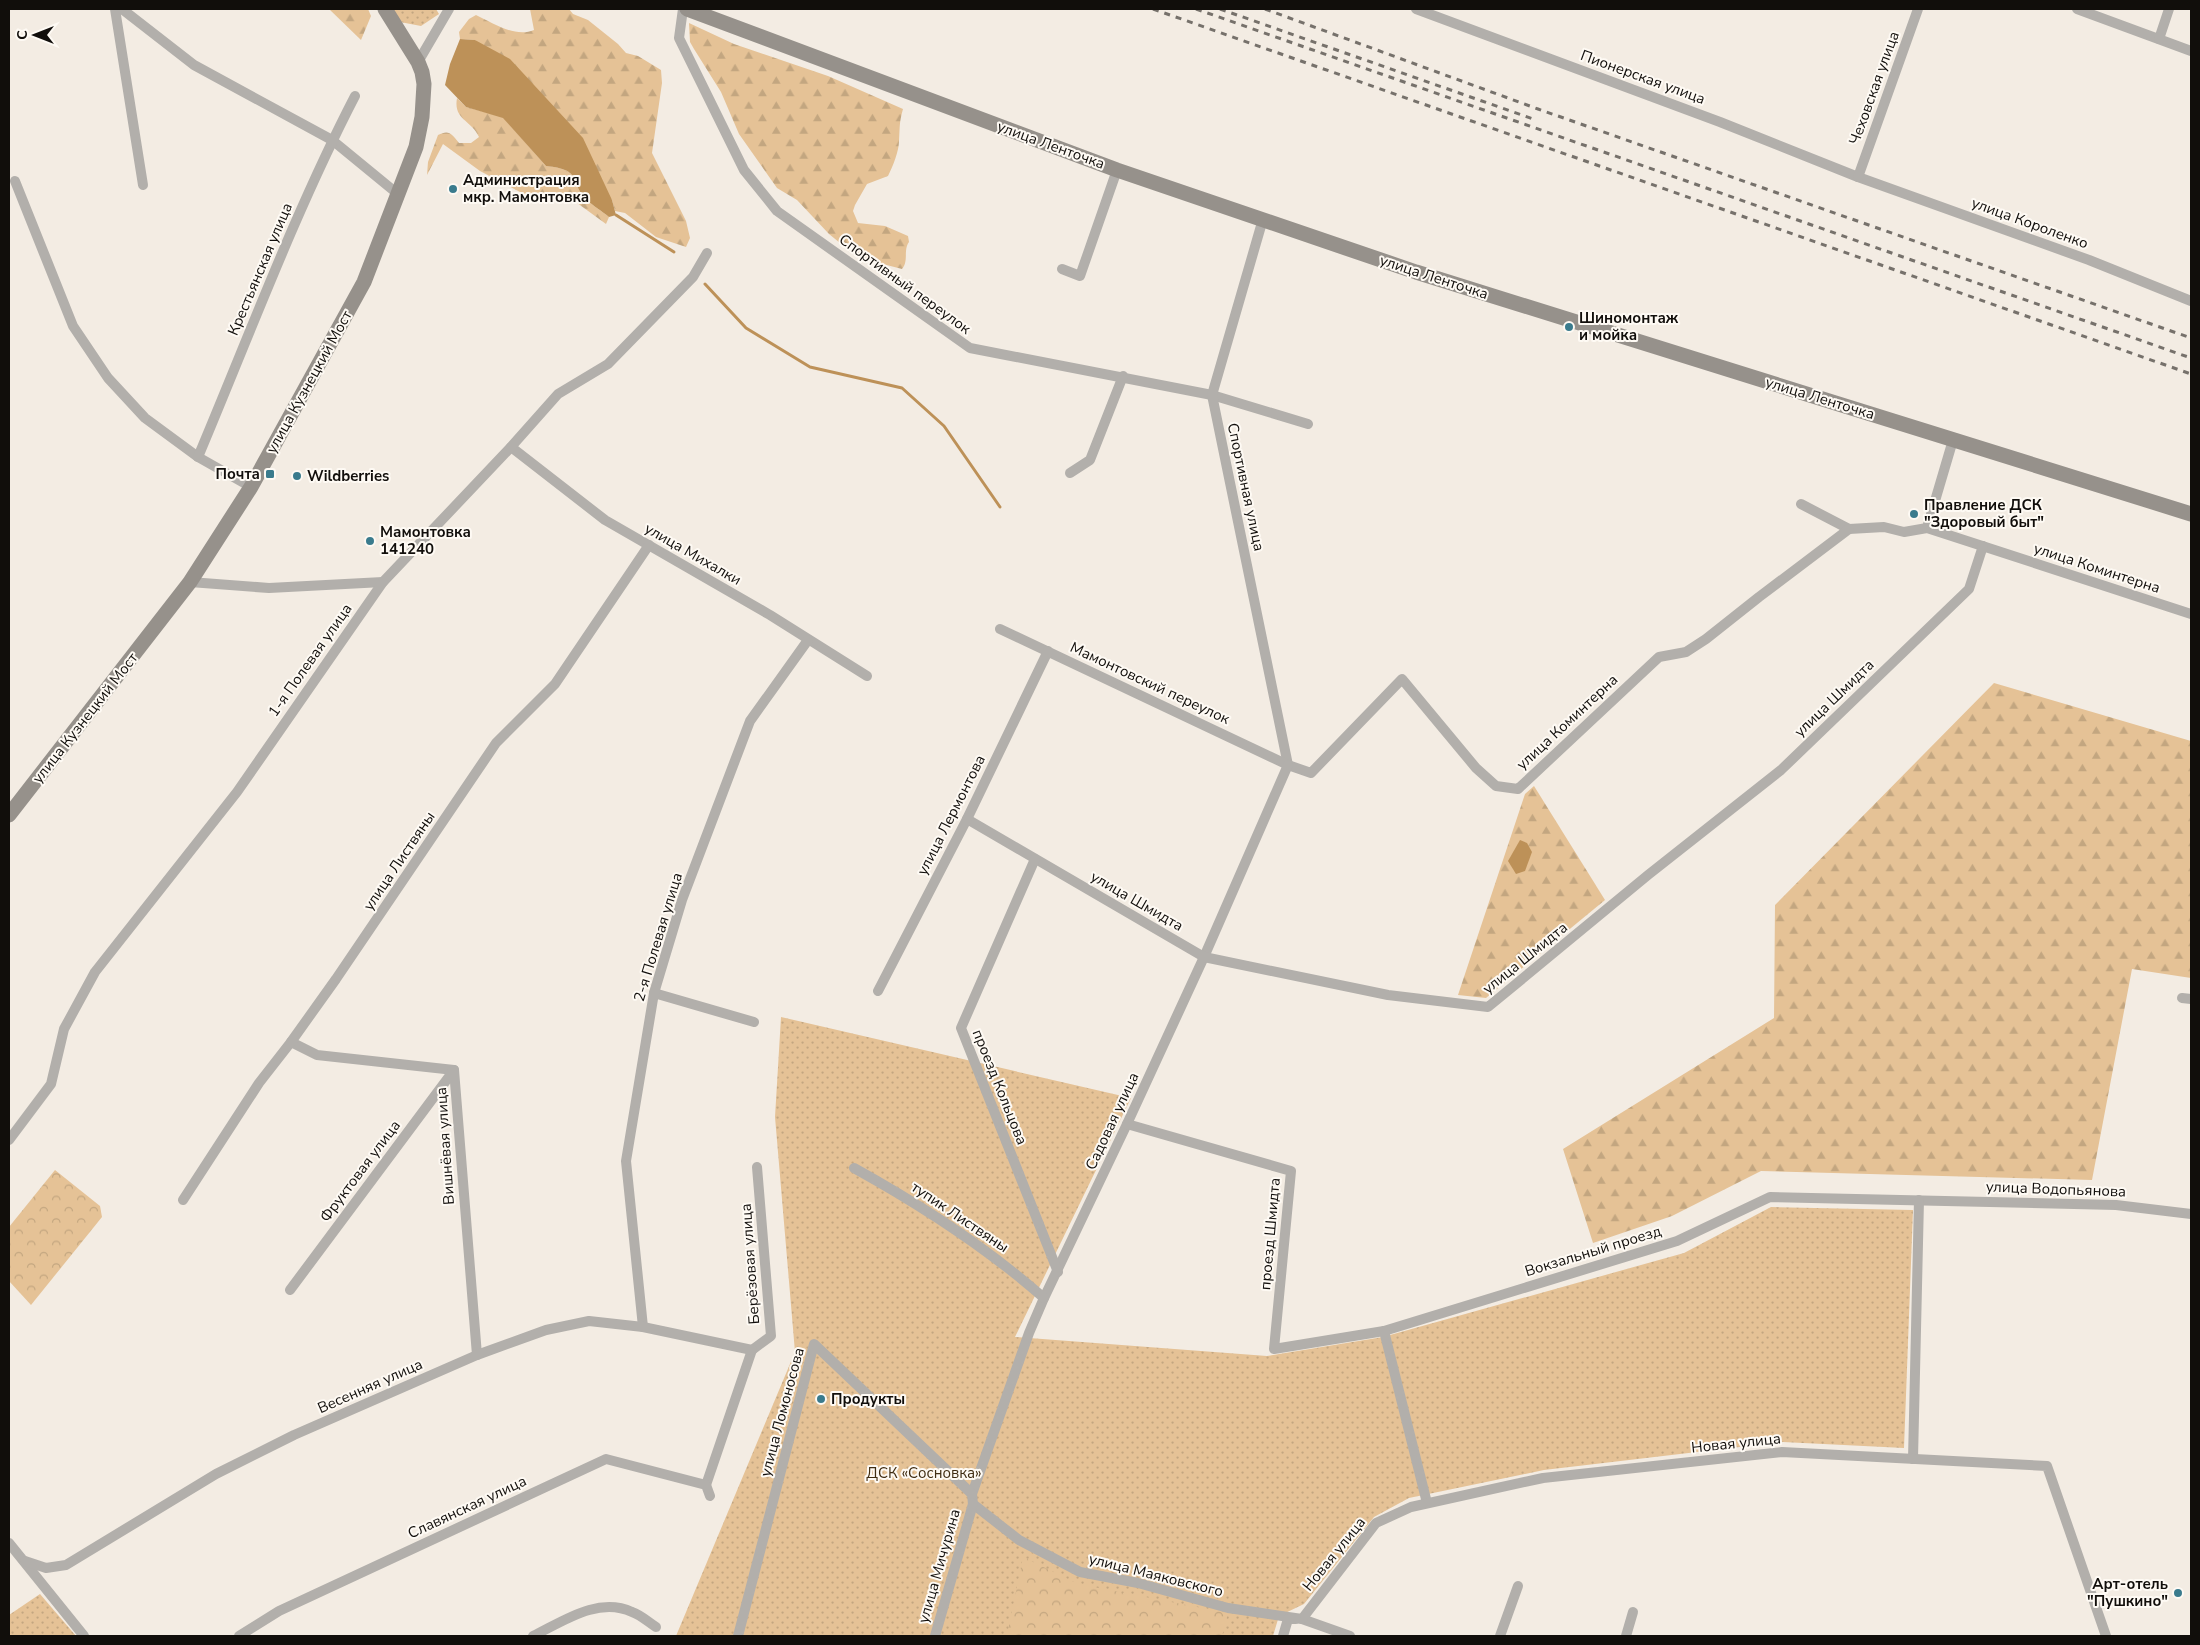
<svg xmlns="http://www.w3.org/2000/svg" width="2200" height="1645" font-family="'Nunito Sans',sans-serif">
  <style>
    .grass { fill: url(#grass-dots) }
    .forest { fill: url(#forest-firs) }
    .park { fill: url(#park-crowns) }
    .water { fill: #bd9158 }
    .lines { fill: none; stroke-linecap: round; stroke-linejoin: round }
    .stream { stroke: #bd9158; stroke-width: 3 }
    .street { stroke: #b2afab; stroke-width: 10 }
    .secondary { stroke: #96918b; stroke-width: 15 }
    .rail { stroke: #76716b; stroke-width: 3; stroke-dasharray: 6 6; stroke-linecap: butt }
    .poi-dot { fill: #3a7b8d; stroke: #fefaf4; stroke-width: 2 }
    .labels { text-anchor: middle; stroke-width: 4; stroke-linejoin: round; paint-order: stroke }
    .street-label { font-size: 15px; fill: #110e0b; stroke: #fefaf4 }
    .poi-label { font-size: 15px; font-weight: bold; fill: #110e0b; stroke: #fefaf4; text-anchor: start }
    .park-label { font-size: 15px; fill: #402d13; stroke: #fefaf4 }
  </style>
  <defs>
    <pattern id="grass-dots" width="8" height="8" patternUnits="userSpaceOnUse" patternTransform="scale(1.25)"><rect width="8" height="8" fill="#e5c296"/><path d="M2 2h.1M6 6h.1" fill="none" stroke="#c3a680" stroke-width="1.8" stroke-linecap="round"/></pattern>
    <pattern id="forest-firs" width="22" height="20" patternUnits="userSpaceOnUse" patternTransform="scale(1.25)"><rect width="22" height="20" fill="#e5c296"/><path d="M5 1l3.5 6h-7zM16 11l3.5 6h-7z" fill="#c3a680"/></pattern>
    <pattern id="park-crowns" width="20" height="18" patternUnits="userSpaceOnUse" patternTransform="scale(1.25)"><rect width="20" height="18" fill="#e5c296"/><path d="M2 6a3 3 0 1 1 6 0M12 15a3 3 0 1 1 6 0" fill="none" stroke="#c3a680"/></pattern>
  </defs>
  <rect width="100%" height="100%" fill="#f3ece3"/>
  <g class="grass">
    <path d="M393 9H436L439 14 421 26 400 22Z"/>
    <path d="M781 1017 1131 1098 1015 1337 1267 1356 1383 1337 1684 1253 1771 1207 1913 1210 1904 1448 1783 1442 1544 1470 1409 1498 1374 1517 1304 1604 1279 1616 1273 1636H676L795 1352 775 1117Z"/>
    <path d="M40 1594 76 1636H9V1615Z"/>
  </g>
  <g class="forest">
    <path d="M329 9H368L371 16 361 40Z"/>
    <path d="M530 9H569L573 14 588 20 618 44 626 53 638 56 661 70 662 83 652 153 686 221 690 238 686 247 656 237 625 213 615 211 612 200 475 40 460 39 459 32 469 19 476 15C493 23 515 38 534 30Z"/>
    <path d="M689 23 734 44 828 76 903 109C899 123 900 127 899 141 899 151 893 166 888 176L867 184 855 205 853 211 858 223 885 226 908 236 909 242C903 250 909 261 902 269L875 262 851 252 829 234 797 200 777 188 739 134 721 92 694 49 690 42Z"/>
    <path d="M457 98 466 107 503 117 546 166C584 170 568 181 587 200 593 206 602 211 609 217L606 224 573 200 554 194 543 204 480 171 443 144 427 175 428 162 438 135C449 129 452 134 459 143H471L479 137C472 120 453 120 457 98Z"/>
    <path d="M1994 683 2191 741V978L2132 969 2092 1180 1761 1171 1672 1216 1593 1243 1563 1149 1774 1018 1775 905Z"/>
    <path d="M1534 786 1605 900 1486 998 1458 995 1525 794Z"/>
  </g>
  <g class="park">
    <path d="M55 1170 100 1206 102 1217 31 1305 9 1281V1227Z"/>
    <path d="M1023 1557 1078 1584 1228 1613 1222 1636H1007Z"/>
  </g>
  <g class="water">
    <path d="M460 39 475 40 510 59 583 138 612 200 616 215 609 217C602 211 593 206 587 200 568 181 584 170 546 166L503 118 466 107 445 85 450 64Z"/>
    <path d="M1520 840 1527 843 1532 852 1525 871 1516 874 1508 861Z"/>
  </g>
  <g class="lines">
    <g class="stream">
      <path d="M616 215 674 252"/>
      <path d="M705 284 746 328 810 367 902 388 944 426 1000 507"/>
    </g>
    <g class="street">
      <path d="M115 9 143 185"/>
      <path d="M122 9 194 65 332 140 399 195"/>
      <path d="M683 9 679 38 744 170 777 211 970 348 1212 395 1308 424"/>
      <path d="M1416 9 1720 122 1858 177 2089 260 2191 301"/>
      <path d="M2077 9 2191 51"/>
      <path d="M2159 39 2169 9"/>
      <path d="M418 62 449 9"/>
      <path d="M1858 177 1918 9"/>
      <path d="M15 181 73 326 108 378 145 418 198 457 251 487"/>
      <path d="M1263 219 1212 395 1288 765"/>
      <path d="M1062 269 1080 276 1117 170"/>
      <path d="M511 447 605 520 770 615 867 676"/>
      <path d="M198 457C249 336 295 212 355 96"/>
      <path d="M1070 473 1090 460 1123 376"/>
      <path d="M1801 504 1849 529 1884 527 1904 532 1927 528 2191 614"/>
      <path d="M1927 528 1953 440"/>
      <path d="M190 582 269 588 383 582"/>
      <path d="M1000 629 1288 765 1311 773 1402 679 1476 768 1496 786 1518 789 1659 657 1686 652 1706 639 1759 597 1849 529"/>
      <path d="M1288 765 1204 957 1127 1124 1044 1298 1029 1333 972 1494 973 1504 1019 1540 1080 1572 1138 1583 1228 1608 1302 1619 1350 1636"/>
      <path d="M967 819 1204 957 1388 995 1488 1007 1648 875 1781 770 1969 589 1983 546"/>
      <path d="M1035 859 961 1028 1058 1272"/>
      <path d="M878 991 967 819 1048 651"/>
      <path d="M654 993 754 1022"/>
      <path d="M2182 998 2191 999"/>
      <path d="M291 1042 317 1055 454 1070 477 1355"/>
      <path d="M1127 1124 1291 1171 1274 1349 1384 1331 1677 1241 1770 1197 2116 1205 2191 1214"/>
      <path d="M9 1140 51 1084 64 1029 95 972 237 792 383 582 511 447 558 394 608 364 693 277 707 253"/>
      <path d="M854 1168C921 1205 986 1247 1044 1298"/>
      <path d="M183 1200 259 1083 291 1042 336 979 496 743 555 684 649 545"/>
      <path d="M290 1290 454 1070"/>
      <path d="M643 1327 626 1161 654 993 682 900 750 721 808 640"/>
      <path d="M1384 1331 1427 1503"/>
      <path d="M752 1350 771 1336 757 1167"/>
      <path d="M1913 1459 1919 1200"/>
      <path d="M706 1485 752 1350"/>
      <path d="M9 1543 84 1636"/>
      <path d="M25 1561 46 1568 66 1565 216 1474 294 1435 477 1355 546 1330 589 1321 643 1327 752 1350"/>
      <path d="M1302 1619 1376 1523 1411 1507 1543 1478 1782 1452 2047 1466 2106 1636"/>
      <path d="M239 1636 279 1611 606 1459 706 1485 710 1496"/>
      <path d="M533 1636C562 1622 598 1596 632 1612 641 1615 648 1622 656 1627"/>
      <path d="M738 1636 814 1344 972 1494"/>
      <path d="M935 1636 973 1504"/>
      <path d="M1283 1636 1288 1619H1296"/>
      <path d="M1500 1636 1518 1586"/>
      <path d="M1626 1636 1633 1612"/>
    </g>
    <g class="secondary">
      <path d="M687 9 1117 170 1416 272 2191 514"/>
      <path d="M9 815 190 582 251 487 364 282 416 147 422 117 424 84 422 72 418 62 385 9"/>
    </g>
    <g class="rail">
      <path d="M1153 9 2191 374"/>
      <path d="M1196 9 2191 358"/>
      <path d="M1220 9 1536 120"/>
      <path d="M1265 9 1538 109 2191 338"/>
    </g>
  </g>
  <g class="poi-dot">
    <circle cx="453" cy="189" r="5"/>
    <circle cx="1569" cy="327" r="5"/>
    <rect x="265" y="469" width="10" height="10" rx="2.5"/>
    <circle cx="297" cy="476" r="5"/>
    <circle cx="1914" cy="514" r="5"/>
    <circle cx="370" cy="541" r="5"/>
    <circle cx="821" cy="1399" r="5"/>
    <circle cx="2178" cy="1593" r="5"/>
  </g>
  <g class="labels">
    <g class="street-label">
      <text transform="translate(1643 77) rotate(20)" y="5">Пионерская улица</text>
      <text transform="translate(1874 88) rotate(-70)" y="5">Чеховская улица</text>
      <text transform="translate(1051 145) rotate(20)" y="5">улица Ленточка</text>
      <text transform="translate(2030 223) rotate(20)" y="5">улица Короленко</text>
      <text transform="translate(260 269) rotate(-67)" y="5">Крестьянская улица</text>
      <text transform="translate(1434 277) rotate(18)" y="5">улица Ленточка</text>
      <text transform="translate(905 284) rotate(36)" y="5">Спортивный переулок</text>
      <text transform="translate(309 382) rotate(-61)" y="5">улица Кузнецкий Мост</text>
      <text transform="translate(1820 398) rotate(17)" y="5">улица Ленточка</text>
      <text transform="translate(1246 487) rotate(78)" y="5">Спортивная улица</text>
      <text transform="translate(693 554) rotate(30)" y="5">улица Михалки</text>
      <text transform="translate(2097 568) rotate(18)" y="5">улица Коминтерна</text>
      <text transform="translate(310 660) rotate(-55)" y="5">1-я Полевая улица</text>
      <text transform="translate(1150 683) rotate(25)" y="5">Мамонтовский переулок</text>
      <text transform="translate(1834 698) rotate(-44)" y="5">улица Шмидта</text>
      <text transform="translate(85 718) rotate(-52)" y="5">улица Кузнецкий Мост</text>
      <text transform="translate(1567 722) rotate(-43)" y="5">улица Коминтерна</text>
      <text transform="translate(951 815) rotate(-63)" y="5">улица Лермонтова</text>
      <text transform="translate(399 861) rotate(-56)" y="5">улица Листвяны</text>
      <text transform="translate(1137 901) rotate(30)" y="5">улица Шмидта</text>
      <text transform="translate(658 937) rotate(-73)" y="5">2-я Полевая улица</text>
      <text transform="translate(1525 958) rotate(-39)" y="5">улица Шмидта</text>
      <text transform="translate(1000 1087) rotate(68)" y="5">проезд Кольцова</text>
      <text transform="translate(1112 1121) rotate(-65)" y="5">Садовая улица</text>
      <text transform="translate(445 1146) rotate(-94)" y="5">Вишнёвая улица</text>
      <text transform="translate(360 1171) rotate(-53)" y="5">Фруктовая улица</text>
      <text transform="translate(2056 1189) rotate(2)" y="5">улица Водопьянова</text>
      <text transform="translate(960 1217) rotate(34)" y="5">тупик Листвяны</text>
      <text transform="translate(1270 1234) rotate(-85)" y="5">проезд Шмидта</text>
      <text transform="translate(1593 1251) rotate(-17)" y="5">Вокзальный проезд</text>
      <text transform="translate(750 1264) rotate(-94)" y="5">Берёзовая улица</text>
      <text transform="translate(370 1386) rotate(-24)" y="5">Весенняя улица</text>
      <text transform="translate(782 1412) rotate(-75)" y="5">улица Ломоносова</text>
      <text transform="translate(1736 1443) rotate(-6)" y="5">Новая улица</text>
      <text transform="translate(467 1507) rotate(-25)" y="5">Славянская улица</text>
      <text transform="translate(1334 1554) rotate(-51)" y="5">Новая улица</text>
      <text transform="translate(939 1566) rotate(-74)" y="5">улица Мичурина</text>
      <text transform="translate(1156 1575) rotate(14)" y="5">улица Маяковского</text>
    </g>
    <g class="poi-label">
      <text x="463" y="185">Администрация<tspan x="463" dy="17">мкр. Мамонтовка</tspan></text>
      <text x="1579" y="323">Шиномонтаж<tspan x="1579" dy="17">и мойка</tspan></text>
      <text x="260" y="479" text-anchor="end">Почта</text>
      <text x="307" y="481">Wildberries</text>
      <text x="1924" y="510">Правление ДСК<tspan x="1924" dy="17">"Здоровый быт"</tspan></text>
      <text x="380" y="537">Мамонтовка<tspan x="380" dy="17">141240</tspan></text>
      <text x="831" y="1404">Продукты</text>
      <text x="2168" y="1589" text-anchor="end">Арт-отель<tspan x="2168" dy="17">"Пушкино"</tspan></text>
    </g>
    <g class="park-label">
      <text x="924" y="1478">ДСК «Сосновка»</text>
    </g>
  </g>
  <rect width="2200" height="1645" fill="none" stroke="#110e0b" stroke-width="20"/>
  <g transform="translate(35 35) rotate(270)" stroke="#fefaf4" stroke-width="4" paint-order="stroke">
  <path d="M0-4L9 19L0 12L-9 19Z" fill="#110e0b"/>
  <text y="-8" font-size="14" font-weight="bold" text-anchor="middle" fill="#110e0b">С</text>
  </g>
</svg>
